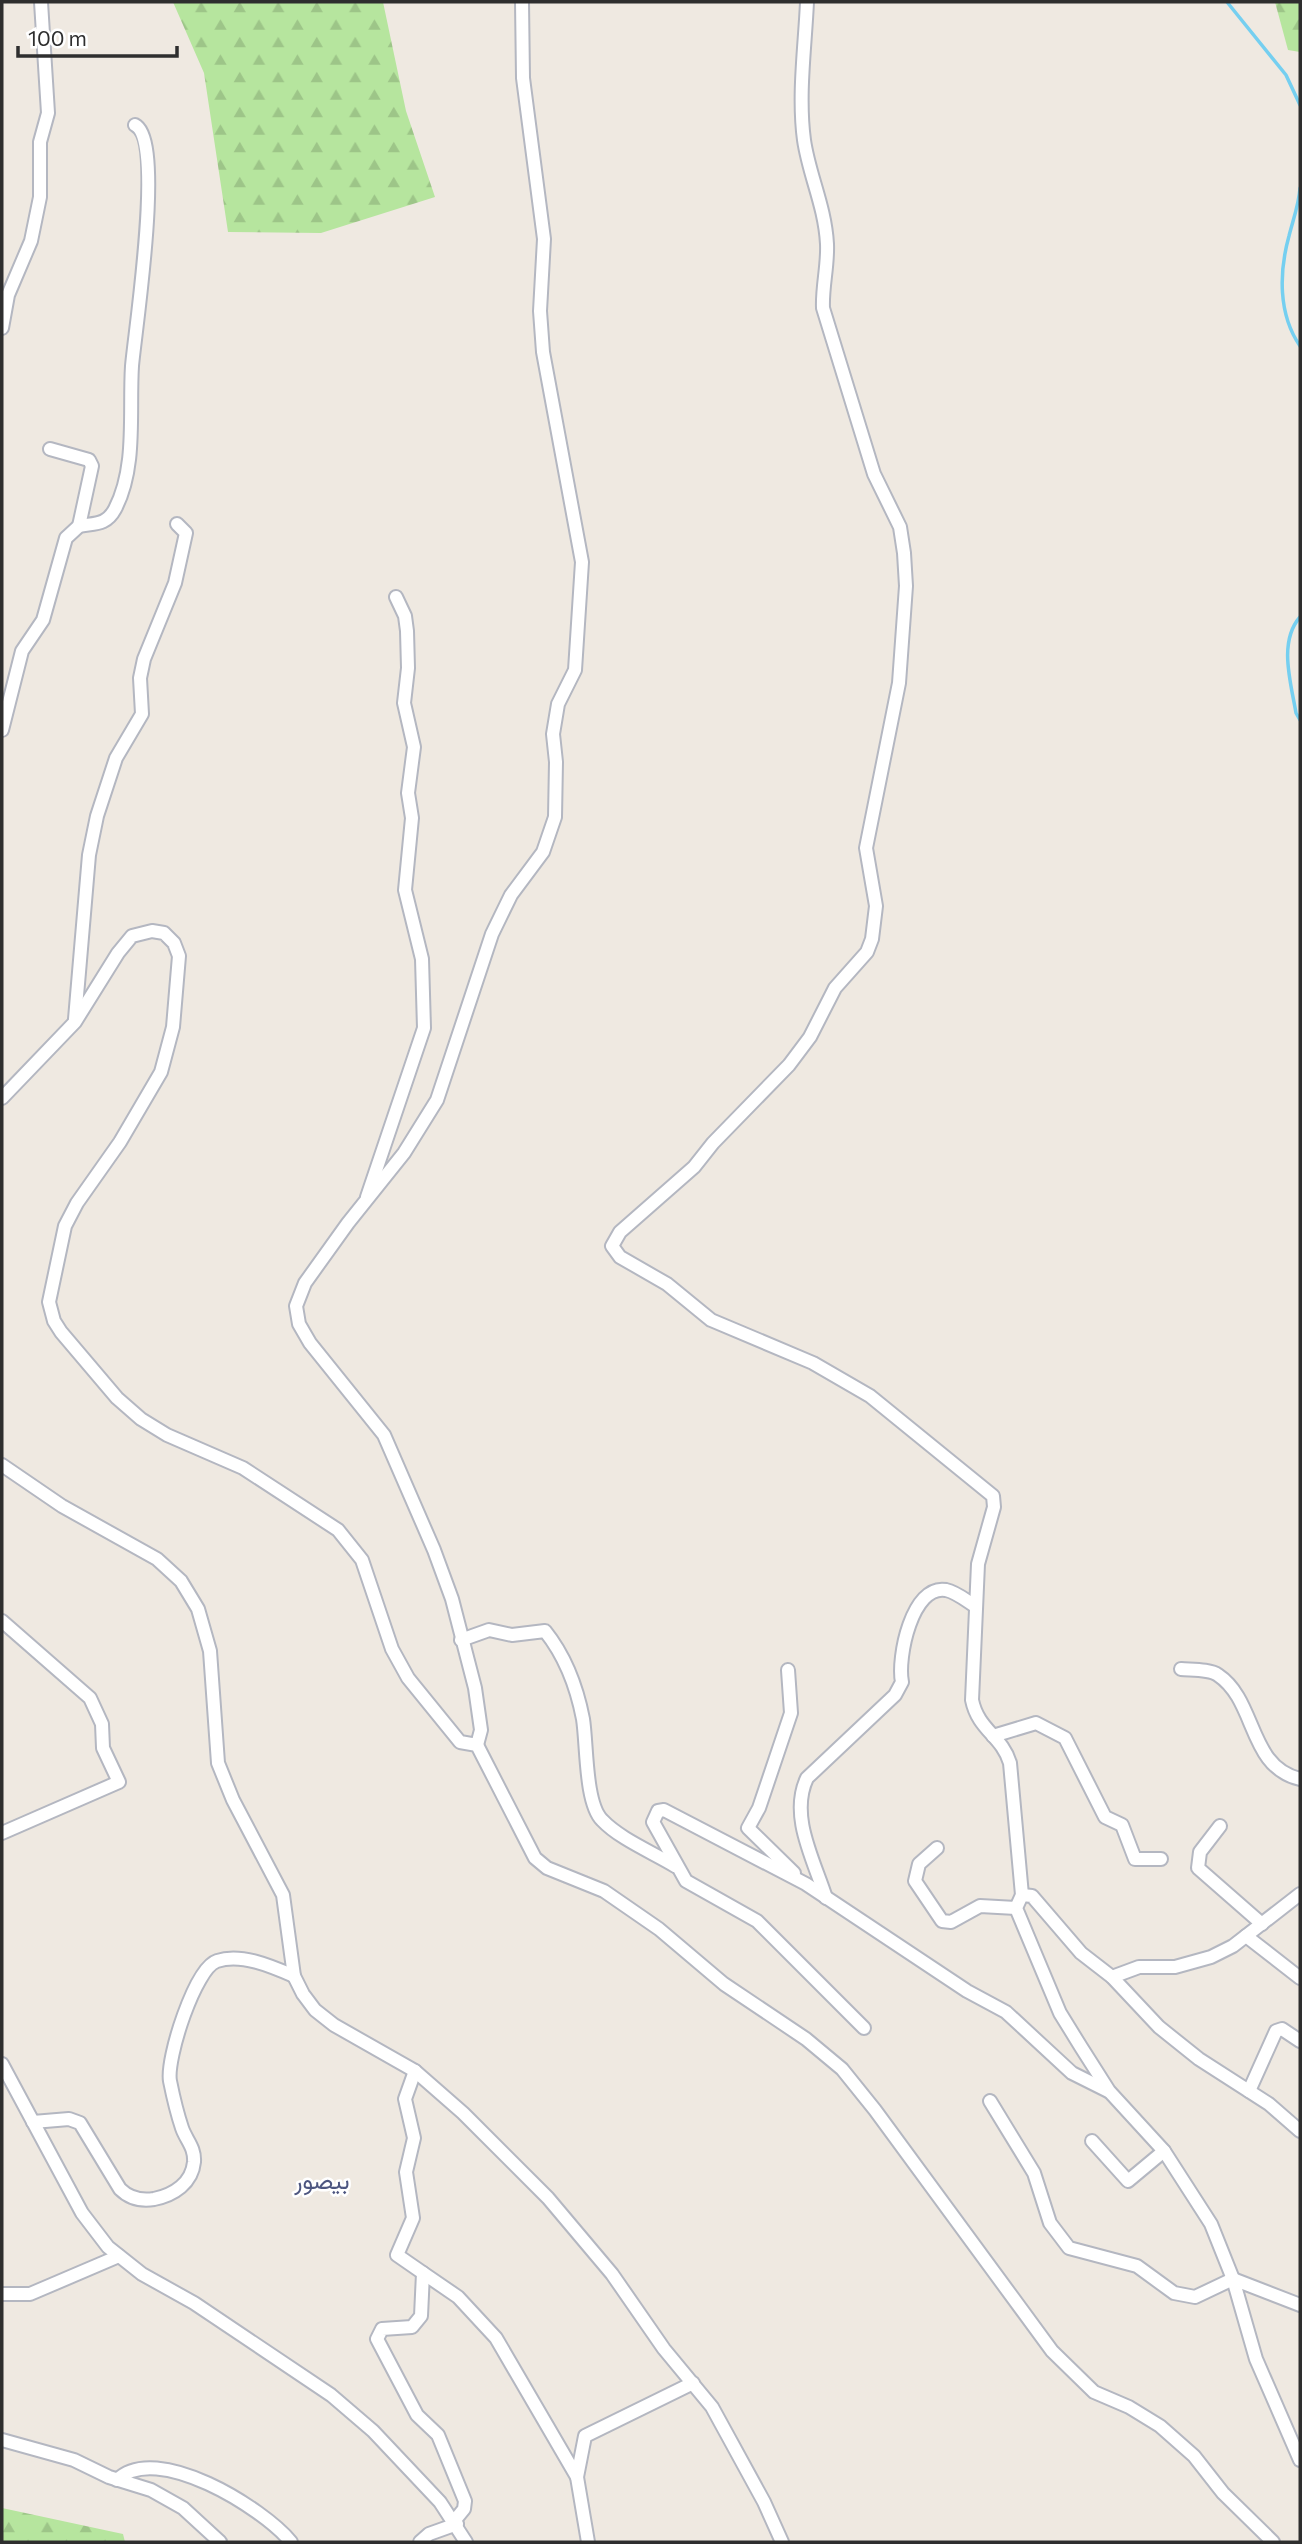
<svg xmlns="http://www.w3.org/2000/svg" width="1302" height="2544" font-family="Commissioner,Vazirmatn,sans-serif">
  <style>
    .forest { fill: url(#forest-firs) }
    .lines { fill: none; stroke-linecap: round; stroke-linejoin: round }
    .stream { stroke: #75cff0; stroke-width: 3.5 }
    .minor-casing { stroke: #b4b7c1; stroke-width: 16 }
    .minor { stroke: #fff; stroke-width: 12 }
    .labels { text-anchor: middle; stroke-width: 5; stroke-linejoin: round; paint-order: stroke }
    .quarter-label { font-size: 24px; fill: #4d5680; stroke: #fff }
  </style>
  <defs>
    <pattern id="forest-firs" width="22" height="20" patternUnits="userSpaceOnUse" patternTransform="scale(1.75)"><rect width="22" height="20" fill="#b6e59e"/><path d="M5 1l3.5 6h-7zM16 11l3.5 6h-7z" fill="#9dc588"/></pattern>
  </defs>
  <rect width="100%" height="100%" fill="#efe9e1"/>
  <g class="forest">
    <path d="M173 2H383L406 111 435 197 321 233 228 232 204 73Z"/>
    <path d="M1275 2H1300V52L1288 50Z"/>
    <path d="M2 2508 123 2534 125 2542H2Z"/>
  </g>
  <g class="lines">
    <g class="stream">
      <path d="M1227 2 1286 75 1300 105"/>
      <path d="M1300 188C1299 204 1293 220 1289 236 1279 272 1278 314 1300 346"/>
      <path d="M1300 617C1278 642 1291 683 1296 713L1300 720"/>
    </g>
    <g class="minor-casing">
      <g id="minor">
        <path d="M807 2C805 47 798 95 804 140 809 175 825 206 827 244 828 266 822 287 823 308L874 474 900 527 904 553 906 586 899 683 866 848 876 906 872 939 867 952 835 988 810 1037 789 1065 713 1143 694 1167 620 1232 612 1246 620 1257 667 1284 711 1320 813 1363 870 1396 993 1496 994 1507 978 1564 972 1700C978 1730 1002 1736 1010 1763L1022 1895"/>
        <path d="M2 328 8 295 31 241 40 197V142L48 113 41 2"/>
        <path d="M50 449 89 460 92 466 79 526"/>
        <path d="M2 730 22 651 43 620 66 538 79 526C94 523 106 526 115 509 137 467 129 412 132 366 135 330 165 140 135 125"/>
        <path d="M75 1019 89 855 97 816 116 758 142 714 140 678 144 659 175 583 186 533 177 524"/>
        <path d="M2 1098 75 1022 118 953 132 936 152 931 164 933 174 943 179 956 173 1027 161 1072 120 1142 77 1203 65 1226 49 1302 54 1321 61 1332 117 1398 141 1419 167 1435 243 1468 338 1530 362 1560 392 1649 408 1678 460 1742 477 1745 535 1858 547 1868 604 1891 659 1929 724 1984 806 2039 842 2069 875 2110 1052 2351 1094 2392 1129 2407 1160 2426 1194 2456 1223 2493 1273 2542"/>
        <path d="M367 1197 424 1028 422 959 405 890 412 818 408 793 414 747 404 703 408 668 407 631 405 616 396 597"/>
        <path d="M2 1465 62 1506 157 1559 181 1581 198 1609 210 1651 218 1763 233 1800 283 1895 294 1976 303 1994 315 2010 334 2025 415 2071 463 2113 548 2198 612 2274 664 2349 712 2407 764 2502 782 2542"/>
        <path d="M2 1621 90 1698 102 1724 103 1748 119 1782 2 1833"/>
        <path d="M461 1640 489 1630 512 1635 545 1631C565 1656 577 1688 583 1719 587 1744 585 1803 602 1820 620 1839 652 1852 675 1866"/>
        <path d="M1181 1669C1191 1670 1210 1669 1218 1675 1257 1701 1248 1767 1300 1779"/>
        <path d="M788 1670 791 1713 759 1808 748 1828 794 1873"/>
        <path d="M993 1736 1036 1723 1065 1738 1105 1817 1122 1825 1135 1859H1161"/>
        <path d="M477 1745 481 1730 475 1688 452 1599 434 1550 384 1435 310 1343 299 1324 296 1306 305 1283 348 1223 404 1153 437 1100 492 934 511 895 543 852 555 817 556 762 553 734 558 704 575 670 582 562 543 352 540 311 544 239 523 78 522 2"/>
        <path d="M1220 1826 1200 1852 1198 1868 1262 1924"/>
        <path d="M937 1848 919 1864 915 1881 942 1921 951 1922 980 1906 1016 1908"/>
        <path d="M826 1898C814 1860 789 1816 807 1778L895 1695 902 1682C897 1658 912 1584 946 1590 956 1592 967 1601 975 1606"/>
        <path d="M1246 1936 1300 1978"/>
        <path d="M1112 1977 1139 1967H1175L1211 1957 1233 1946 1300 1894"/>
        <path d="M864 2028 757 1921 686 1881 653 1822 658 1811 664 1810 806 1884 967 1991 1006 2012 1072 2073 1108 2091"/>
        <path d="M2 2064 82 2213 108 2247 142 2274 194 2303 331 2395 373 2431 440 2502 466 2542"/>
        <path d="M415 2071 405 2099 414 2138 406 2172 413 2218 397 2255 423 2273 421 2316 412 2327 382 2329 377 2339 417 2415 438 2435 465 2501 464 2509 455 2520"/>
        <path d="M1249 2091 1276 2031 1282 2029 1300 2041"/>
        <path d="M990 2101 1034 2173 1050 2223 1069 2248 1137 2266 1174 2293 1195 2297 1233 2279 1300 2305"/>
        <path d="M33 2122 69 2119 80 2123 120 2189C130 2199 141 2201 154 2199 174 2195 192 2183 194 2162 195 2147 186 2140 182 2128 177 2113 173 2096 170 2081 166 2059 195 1968 217 1961 241 1953 271 1966 294 1976"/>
        <path d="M1300 2131 1269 2104 1199 2059 1159 2027 1112 1977 1081 1953 1032 1896 1022 1895 1016 1908 1060 2013 1081 2047 1109 2091 1164 2151 1211 2224 1233 2279 1256 2359 1300 2460"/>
        <path d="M1092 2141 1128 2181 1164 2151"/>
        <path d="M423 2273 458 2297 496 2338 577 2477"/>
        <path d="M2 2294H30L119 2256"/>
        <path d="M2 2440 74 2460 109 2477 151 2490 183 2508 220 2542"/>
        <path d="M117 2480C156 2441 263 2508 291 2542"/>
        <path d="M420 2542 429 2534 457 2524"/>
        <path d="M588 2542 577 2477 585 2436 693 2383"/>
      </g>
    </g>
    <use href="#minor" class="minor"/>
  </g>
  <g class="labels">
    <g class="quarter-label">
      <text x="322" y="2189">بيصور</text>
    </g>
  </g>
  <rect width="1302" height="2544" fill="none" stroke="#2e2e2e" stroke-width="7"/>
  <path d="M18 46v10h159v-10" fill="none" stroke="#2e2e2e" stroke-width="3.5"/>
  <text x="28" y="46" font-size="21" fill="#2e2e2e" stroke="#ffffff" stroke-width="5" paint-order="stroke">100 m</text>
</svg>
